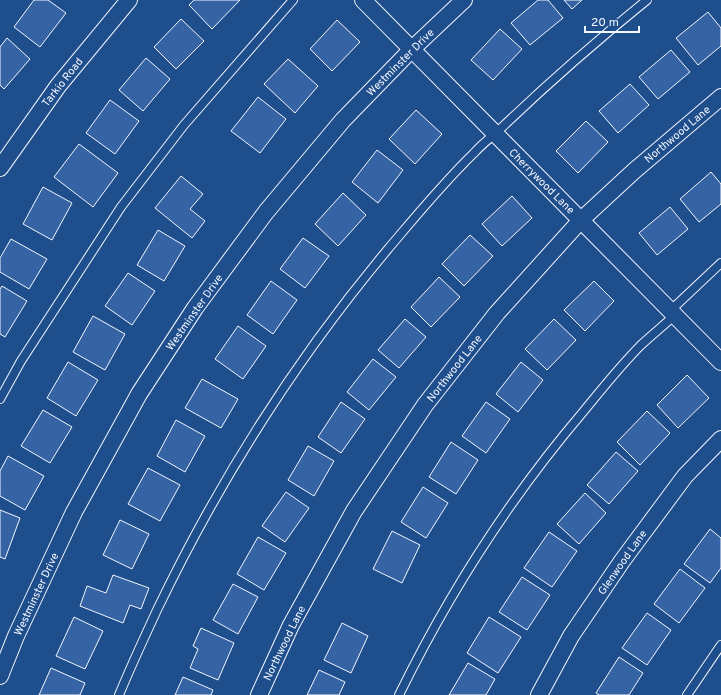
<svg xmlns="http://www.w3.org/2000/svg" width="721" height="695" font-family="Overpass,sans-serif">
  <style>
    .building { fill: #3563a3; stroke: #f2f6ff }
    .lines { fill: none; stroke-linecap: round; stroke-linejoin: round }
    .lane-casing { stroke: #f2f6ff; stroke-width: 10 }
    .street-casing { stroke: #f2f6ff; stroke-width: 18 }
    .lane { stroke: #1f4e8c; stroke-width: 8 }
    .street { stroke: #1f4e8c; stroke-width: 16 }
    .labels { text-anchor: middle; stroke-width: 3; stroke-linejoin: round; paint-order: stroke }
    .street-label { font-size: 11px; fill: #f2f6ff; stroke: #1f4e8c }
  </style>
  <rect width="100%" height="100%" fill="#1f4e8c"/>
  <g class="building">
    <path d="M34 0H48L66 13 40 47 14 27Z"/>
    <path d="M194 0H240L212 29 189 5Z"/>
    <path d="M538 0H548L563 18 530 45 511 23Z"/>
    <path d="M564 0H582L572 9Z"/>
    <path d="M708 12 721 28V46L698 65 676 38Z"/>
    <path d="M181 19 204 41 176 69 154 47Z"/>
    <path d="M337 20 360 42 332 71 310 49Z"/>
    <path d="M500 29 522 49 493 80 471 60Z"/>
    <path d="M7 38 30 59 4 89 0 85V47Z"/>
    <path d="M671 50 690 72 658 99 639 77Z"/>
    <path d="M146 58 170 79 143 111 119 90Z"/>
    <path d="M288 59 318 86 295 113 264 84Z"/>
    <path d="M630 84 649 105 618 133 599 111Z"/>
    <path d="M258 97 286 119 260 153 231 131Z"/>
    <path d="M110 100 139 121 115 154 86 133Z"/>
    <path d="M416 110 442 134 415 164 389 139Z"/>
    <path d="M586 121 608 142 578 173 556 151Z"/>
    <path d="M79 144 118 173 93 207 54 177Z"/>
    <path d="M377 150 403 170 378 203 352 182Z"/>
    <path d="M711 172 721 184V204L699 222 680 199Z"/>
    <path d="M181 176 203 194 190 209 205 221 192 238 155 208Z"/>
    <path d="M43 187 72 203 52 240 23 224Z"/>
    <path d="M343 193 366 215 338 246 315 224Z"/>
    <path d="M512 196 532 218 502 246 482 224Z"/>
    <path d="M670 207 688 229 657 255 639 233Z"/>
    <path d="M158 230 185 246 164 281 137 265Z"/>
    <path d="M470 235 493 256 464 286 442 264Z"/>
    <path d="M303 238 329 256 305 288 280 269Z"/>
    <path d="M11 239 47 259 29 289 0 272V258Z"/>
    <path d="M128 273 155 291 132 325 105 306Z"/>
    <path d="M439 277 460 297 431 327 411 307Z"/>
    <path d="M271 281 297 300 273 334 247 315Z"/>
    <path d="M594 281 614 301 585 331 564 310Z"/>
    <path d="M2 286 27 301 5 337 0 334V289Z"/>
    <path d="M93 316 125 334 105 370 73 352Z"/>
    <path d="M405 319 426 337 399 368 378 350Z"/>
    <path d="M554 319 576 340 547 370 525 349Z"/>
    <path d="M238 326 266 346 243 379 215 359Z"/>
    <path d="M373 359 396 377 369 410 347 392Z"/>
    <path d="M68 362 98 380 76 416 47 398Z"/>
    <path d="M521 362 543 380 518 412 496 394Z"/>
    <path d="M687 375 709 398 678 428 657 405Z"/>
    <path d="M202 379 238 399 221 428 185 408Z"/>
    <path d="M341 402 365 419 341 453 318 437Z"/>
    <path d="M486 402 510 419 486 453 462 436Z"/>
    <path d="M43 410 72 427 50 463 21 446Z"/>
    <path d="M647 411 670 433 640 465 617 442Z"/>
    <path d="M176 420 205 436 185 472 157 456Z"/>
    <path d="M451 442 478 460 456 494 429 477Z"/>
    <path d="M308 446 334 461 314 496 288 480Z"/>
    <path d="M616 452 638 471 609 504 587 485Z"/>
    <path d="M8 456 44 476 25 510 0 496V471Z"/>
    <path d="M148 468 180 485 160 521 128 504Z"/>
    <path d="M423 487 448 503 426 538 401 522Z"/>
    <path d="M286 492 309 508 285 542 262 526Z"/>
    <path d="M585 493 606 513 579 544 557 524Z"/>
    <path d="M0 510 20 518 5 559 0 557Z"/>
    <path d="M120 520 149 534 132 569 103 555Z"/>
    <path d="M710 529 721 538V568L710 583 684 564Z"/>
    <path d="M392 531 420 545 402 583 373 569Z"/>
    <path d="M549 532 577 551 552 587 524 568Z"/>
    <path d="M258 537 286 553 264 590 237 574Z"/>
    <path d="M680 569 705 588 679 623 654 604Z"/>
    <path d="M113 575 149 588 141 609 130 605 123 623 80 606 87 586 106 593Z"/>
    <path d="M522 577 550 595 527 630 499 612Z"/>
    <path d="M233 584 258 597 238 634 213 620Z"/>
    <path d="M647 613 671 630 647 665 622 648Z"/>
    <path d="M74 617 103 631 85 669 56 656Z"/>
    <path d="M489 617 521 637 498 673 467 653Z"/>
    <path d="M342 623 368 636 351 673 324 660Z"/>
    <path d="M201 628 234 643 218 680 190 668 198 649 193 646Z"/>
    <path d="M619 657 643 673 629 695H599L596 693Z"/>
    <path d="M468 663 495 679 486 695H449Z"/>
    <path d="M51 668 85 683 80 695H39Z"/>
    <path d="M319 670 345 682 339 695H307Z"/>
    <path d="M183 677 213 690 211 695H175Z"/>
  </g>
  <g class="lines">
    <g class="lane-casing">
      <g id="lane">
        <path d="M670 311 721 263"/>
        <path d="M0 399 21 361 121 207 184 125 293 0"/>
        <path d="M119 695C131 666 144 638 157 610 219 481 296 359 388 249 416 216 443 183 474 153 481 145 489 139 497 132 545 86 595 42 647 0"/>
        <path d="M399 695C449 593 509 499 583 412 602 389 620 366 641 345 652 335 664 325 675 315"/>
        <path d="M687 695 721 645"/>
      </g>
    </g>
    <g class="street-casing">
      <g id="street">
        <path d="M363 0 721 362"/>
        <path d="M0 168 58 86 129 0"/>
        <path d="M0 676 16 636 74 512 139 394 195 308 266 212 343 120 412 49 464 0"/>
        <path d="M259 695 291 625 354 511 425 405 497 313 581 220 634 171 721 97"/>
        <path d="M539 695 571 636 622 561 685 476 721 439"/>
      </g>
    </g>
    <use href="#lane" class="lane"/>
    <use href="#street" class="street"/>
  </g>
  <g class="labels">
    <g class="street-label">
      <text transform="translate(400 62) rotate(-45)" y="4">Westminster Drive</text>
      <text transform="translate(62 82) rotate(-52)" y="4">Tarkio Road</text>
      <text transform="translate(677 134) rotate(-40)" y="4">Northwood Lane</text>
      <text transform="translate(542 181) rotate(45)" y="4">Cherrywood Lane</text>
      <text transform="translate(194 312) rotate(-55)" y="4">Westminster Drive</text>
      <text transform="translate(454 368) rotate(-52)" y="4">Northwood Lane</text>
      <text transform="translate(622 562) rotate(-55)" y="4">Glenwood Lane</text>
      <text transform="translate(36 594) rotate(-65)" y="4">Westminster Drive</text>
      <text transform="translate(284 643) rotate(-64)" y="4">Northwood Lane</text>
    </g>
  </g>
  <path d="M585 26v6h54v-6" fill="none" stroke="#f2f6ff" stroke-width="2"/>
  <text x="591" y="26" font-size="12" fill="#f2f6ff" stroke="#1f4e8c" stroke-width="3" paint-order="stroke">20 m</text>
</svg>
